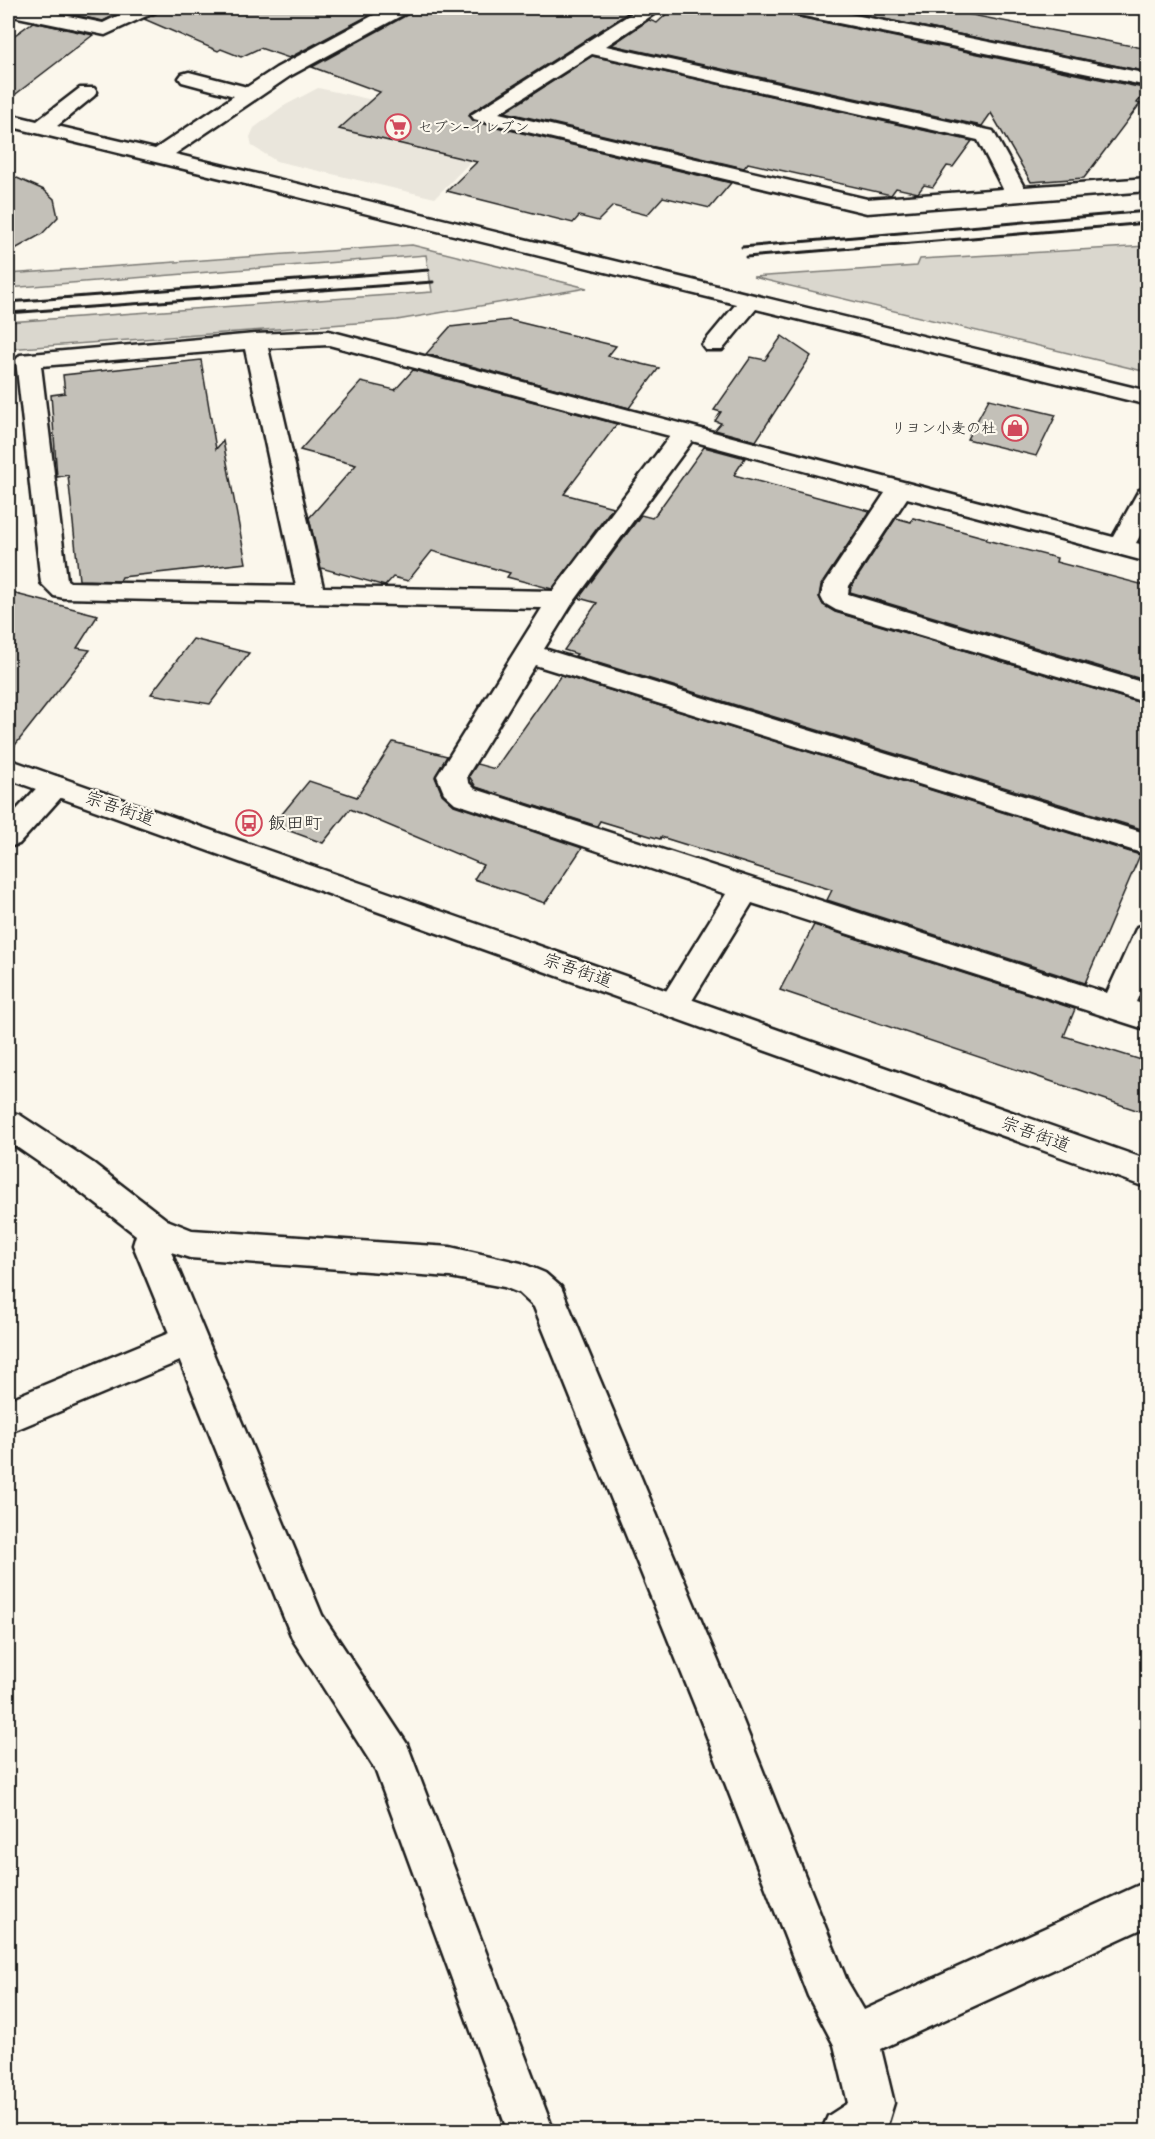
<svg xmlns="http://www.w3.org/2000/svg" width="1155" height="2139" font-family="Pangolin,'Klee One',sans-serif">
  <style>
    .built { fill: #eae6dc }
    .green { fill: #dad7ce; stroke: #7b7a75; stroke-width: 1.5 }
    .building { fill: #c3c0b8; stroke: #1c1c1c; stroke-width: 1.5 }
    .lines { fill: none; stroke-linecap: round; stroke-linejoin: round }
    .minor-casing { stroke: #1c1c1c; stroke-width: 5 }
    .highway-casing { stroke: #1c1c1c; stroke-width: 5 }
    .minor { fill: #fbf7ec; fill-rule: evenodd }
    .highway { fill: #fbf7ec; fill-rule: evenodd }
    .rail { stroke: #1c1c1c; stroke-width: 3 }
    .labels { text-anchor: middle; stroke-width: 4.5; stroke-linejoin: round; paint-order: stroke }
    .far-poi-label { font-size: 15px; fill: #1c1c1c; stroke: #fbf7ec; text-anchor: start }
    .street-label { font-size: 18px; fill: #1c1c1c; stroke: #fbf7ec }
    .poi-label { font-size: 18px; fill: #1c1c1c; stroke: #fbf7ec; text-anchor: start }
  </style>
  <rect width="100%" height="100%" fill="#fbf7ec"/>
  <filter id="ink" filterUnits="userSpaceOnUse"><feTurbulence type="fractalNoise" baseFrequency=".0167" numOctaves="2"/><feDisplacementMap in="SourceGraphic" scale="12" xChannelSelector="R" yChannelSelector="G"/><feConvolveMatrix kernelMatrix="1 2 1 2 8 2 1 2 1" color-interpolation-filters="sRGB"/></filter>
  <g filter="url(#ink)">
    <path class="built" d="M318 88 478 123 475 157 435 198 276 161 252 146 250 137 254 128 282 107Z"/>
    <g class="green">
      <path d="M412 245 587 288 397 320 8 349V322L432 292 426 255 8 288V274Z"/>
      <path d="M1147 246V372L753 277 917 266 920 259Z"/>
    </g>
    <g class="building">
      <path d="M54 8H130L103 21 51 10Z"/>
      <path d="M160 8H383L289 58 260 48 241 57 221 49 218 51 144 19 156 14Z"/>
      <path d="M413 8H526L541 13 550 8H612L628 13 470 113 469 116 480 123 731 183 710 208 663 197 647 215 613 206 598 221 579 216 573 223 447 191 477 162 339 129 380 92 312 67 409 14Z"/>
      <path d="M673 8H782L794 16 1148 89 1137 103 1140 104 1084 178 1031 182 991 113 982 126 612 45 649 20 657 23Z"/>
      <path d="M829 8H936L1148 49V72Z"/>
      <path d="M33 22 93 35 8 100V40Z"/>
      <path d="M592 56 972 141 953 167 947 166 933 187 924 185 918 193 896 188 891 195 748 163 744 168 505 112Z"/>
      <path d="M8 174 44 190 54 199 58 217 42 234 8 253Z"/>
      <path d="M510 320 616 346 608 356 659 368 629 408 426 354 450 327Z"/>
      <path d="M782 336 811 356 756 441 715 430 721 423 715 421 721 412 714 410 751 357 765 360Z"/>
      <path d="M201 360 216 449 223 441 246 563 122 577 120 581 79 580 68 475 57 477 51 395 65 393 63 375Z"/>
      <path d="M413 370 617 424 564 494 613 507 552 589 507 577 510 573 432 551 408 581 393 577 385 586 321 568 309 518 356 465 300 450 361 382 395 390Z"/>
      <path d="M989 399 1056 415 1036 456 967 439Z"/>
      <path d="M704 447 745 458 734 475 870 511 821 585 819 597 823 605 835 612 1148 705V831L575 656 577 654 564 650 597 603 579 598 641 515 652 518 656 514Z"/>
      <path d="M896 518 911 522 913 518 987 538 986 540 1057 558 1056 562 1148 586V681L850 592 851 587Z"/>
      <path d="M8 592 98 615 77 648 90 650 8 754Z"/>
      <path d="M193 639 249 653 210 704 151 694Z"/>
      <path d="M561 675 1140 855 1085 983 827 900 832 890 661 837 660 839 600 821 597 826 476 787 469 776 477 764 495 769Z"/>
      <path d="M393 742 447 756 435 777 442 794 454 805 582 848 545 903 474 879 483 865 350 809 323 843 273 825 309 781 357 797Z"/>
      <path d="M814 925 1075 1009 1064 1036 1148 1062V1114L780 990Z"/>
    </g>
    <g class="lines">
      <g class="minor-casing">
        <g id="minor">
          <path d="M8 8H29L103 23 134 8H158L155 12 105 35 8 15Z"/>
          <path d="M387 8H411L408 12 290 76 175 154 1148 391V405L756 309 722 350H706L702 345 736 304 8 126V114L37 121 80 88H94L97 92 94 96 57 126 155 149 234 96 182 82 179 78 182 74 189 72 247 87 276 68Z"/>
          <path d="M640 8H663L606 46 993 131 1024 187 1148 178V191L867 213 481 121 474 119 471 115ZM592 54 978 140 1003 189 867 199 499 113Z"/>
          <path d="M784 8H820L1148 74V86L794 14Z"/>
          <path d="M329 331 1113 537 1139 490 1148 487V521L1136 543 1148 546V562L907 498 849 586 848 594 1148 684V703L836 610 824 603 821 597 823 586 885 493 692 441 572 604 544 649 1148 834V855L535 665 467 776 468 782 475 789 1107 993 1137 927 1148 924V974L1136 1002 1148 1006V1030L752 903 685 1012 674 1016 663 1012 658 1004 726 894 455 803 444 793 437 776 542 608 64 598 54 596 41 583 16 360 20 355 255 334ZM329 345 670 436 553 591 323 587 268 348ZM245 349 296 586 70 582 67 580 41 366Z"/>
          <path d="M55 776 65 779 70 786 65 793 19 844 8 847V819L45 779Z"/>
          <path d="M8 1111 20 1115 93 1163 167 1220 192 1230 450 1247 521 1263 545 1273 561 1287 739 1711 847 1981 864 2010 1148 1881V1926L881 2049 894 2103 885 2132H821L828 2116 848 2103 834 2045 808 1996 697 1711 534 1307 519 1293 504 1287 450 1277 190 1258 171 1252 322 1615 407 1744 554 2132H508L375 1769 293 1640 180 1361 8 1433V1400L169 1333 133 1245 136 1235 69 1183 8 1141Z"/>
        </g>
      </g>
      <g class="highway-casing">
        <path id="highway" d="M8 759 1148 1160V1188L8 779Z"/>
      </g>
      <use href="#minor" class="minor"/>
      <use href="#highway" class="highway"/>
      <g class="rail">
        <path d="M742 247 1148 211"/>
        <path d="M746 257 1148 223"/>
        <path d="M8 302 429 270"/>
        <path d="M8 313 433 282"/>
      </g>
    </g>
  </g>
  <defs>
    <g id="supermarket-ring" transform="scale(1.35)"><circle r="9.5" fill="#fbf7ec" stroke="#d1495b" stroke-width="1.5"/><path d="M-6-5.5h2.5l.6 2H6L4.5 2H-2.5L-4.4-4H-6ZM-1.5 3.2a1.3 1.3 0 1 0 .1 0ZM3 3.2a1.3 1.3 0 1 0 .1 0Z" fill="#d1495b"/></g>
    <g id="shop-ring" transform="scale(1.35)"><circle r="9.5" fill="#fbf7ec" stroke="#d1495b" stroke-width="1.5"/><path d="M-5-2.5h2.3a2.7 3.5 0 0 1 5.4 0H5L5.5 6h-11ZM-1.5-2.5h3a1.5 2.3 0 0 0-3 0Z" fill="#d1495b"/></g>
    <g id="bus-ring" transform="scale(1.35)"><circle r="9.5" fill="#fbf7ec" stroke="#d1495b" stroke-width="1.5"/><path d="M-5-6H5V4H4V6H2V4H-2V6H-4V4H-5ZM-3.5-4V0h7V-4ZM-3.5 1.2v1.5H-2V1.2ZM2 1.2v1.5H3.5V1.2Z" fill="#d1495b"/></g>
  </defs>
  <g fill-rule="evenodd">
    <use href="#supermarket-ring" x="398" y="127"/>
    <use href="#shop-ring" x="1015" y="428"/>
    <use href="#bus-ring" x="249" y="823"/>
  </g>
  <g class="labels">
    <g class="far-poi-label">
      <text x="418" y="132">セブン-イレブン</text>
      <text x="996" y="433" text-anchor="end">リヨン小麦の杜</text>
    </g>
    <g class="street-label">
      <text transform="translate(120 808) rotate(19)" y="6">宗吾街道</text>
      <text transform="translate(578 970) rotate(19)" y="6">宗吾街道</text>
      <text transform="translate(1036 1134) rotate(20)" y="6">宗吾街道</text>
    </g>
    <g class="poi-label">
      <text x="268" y="829">飯田町</text>
    </g>
  </g>
  <rect width="1155" height="2139" fill="none" stroke="#fbf7ec" stroke-width="30"/>
  <rect x="15" y="15" width="1125" height="2109" fill="none" stroke="#1c1c1c" stroke-width="2" filter="url(#ink)"/>
</svg>
